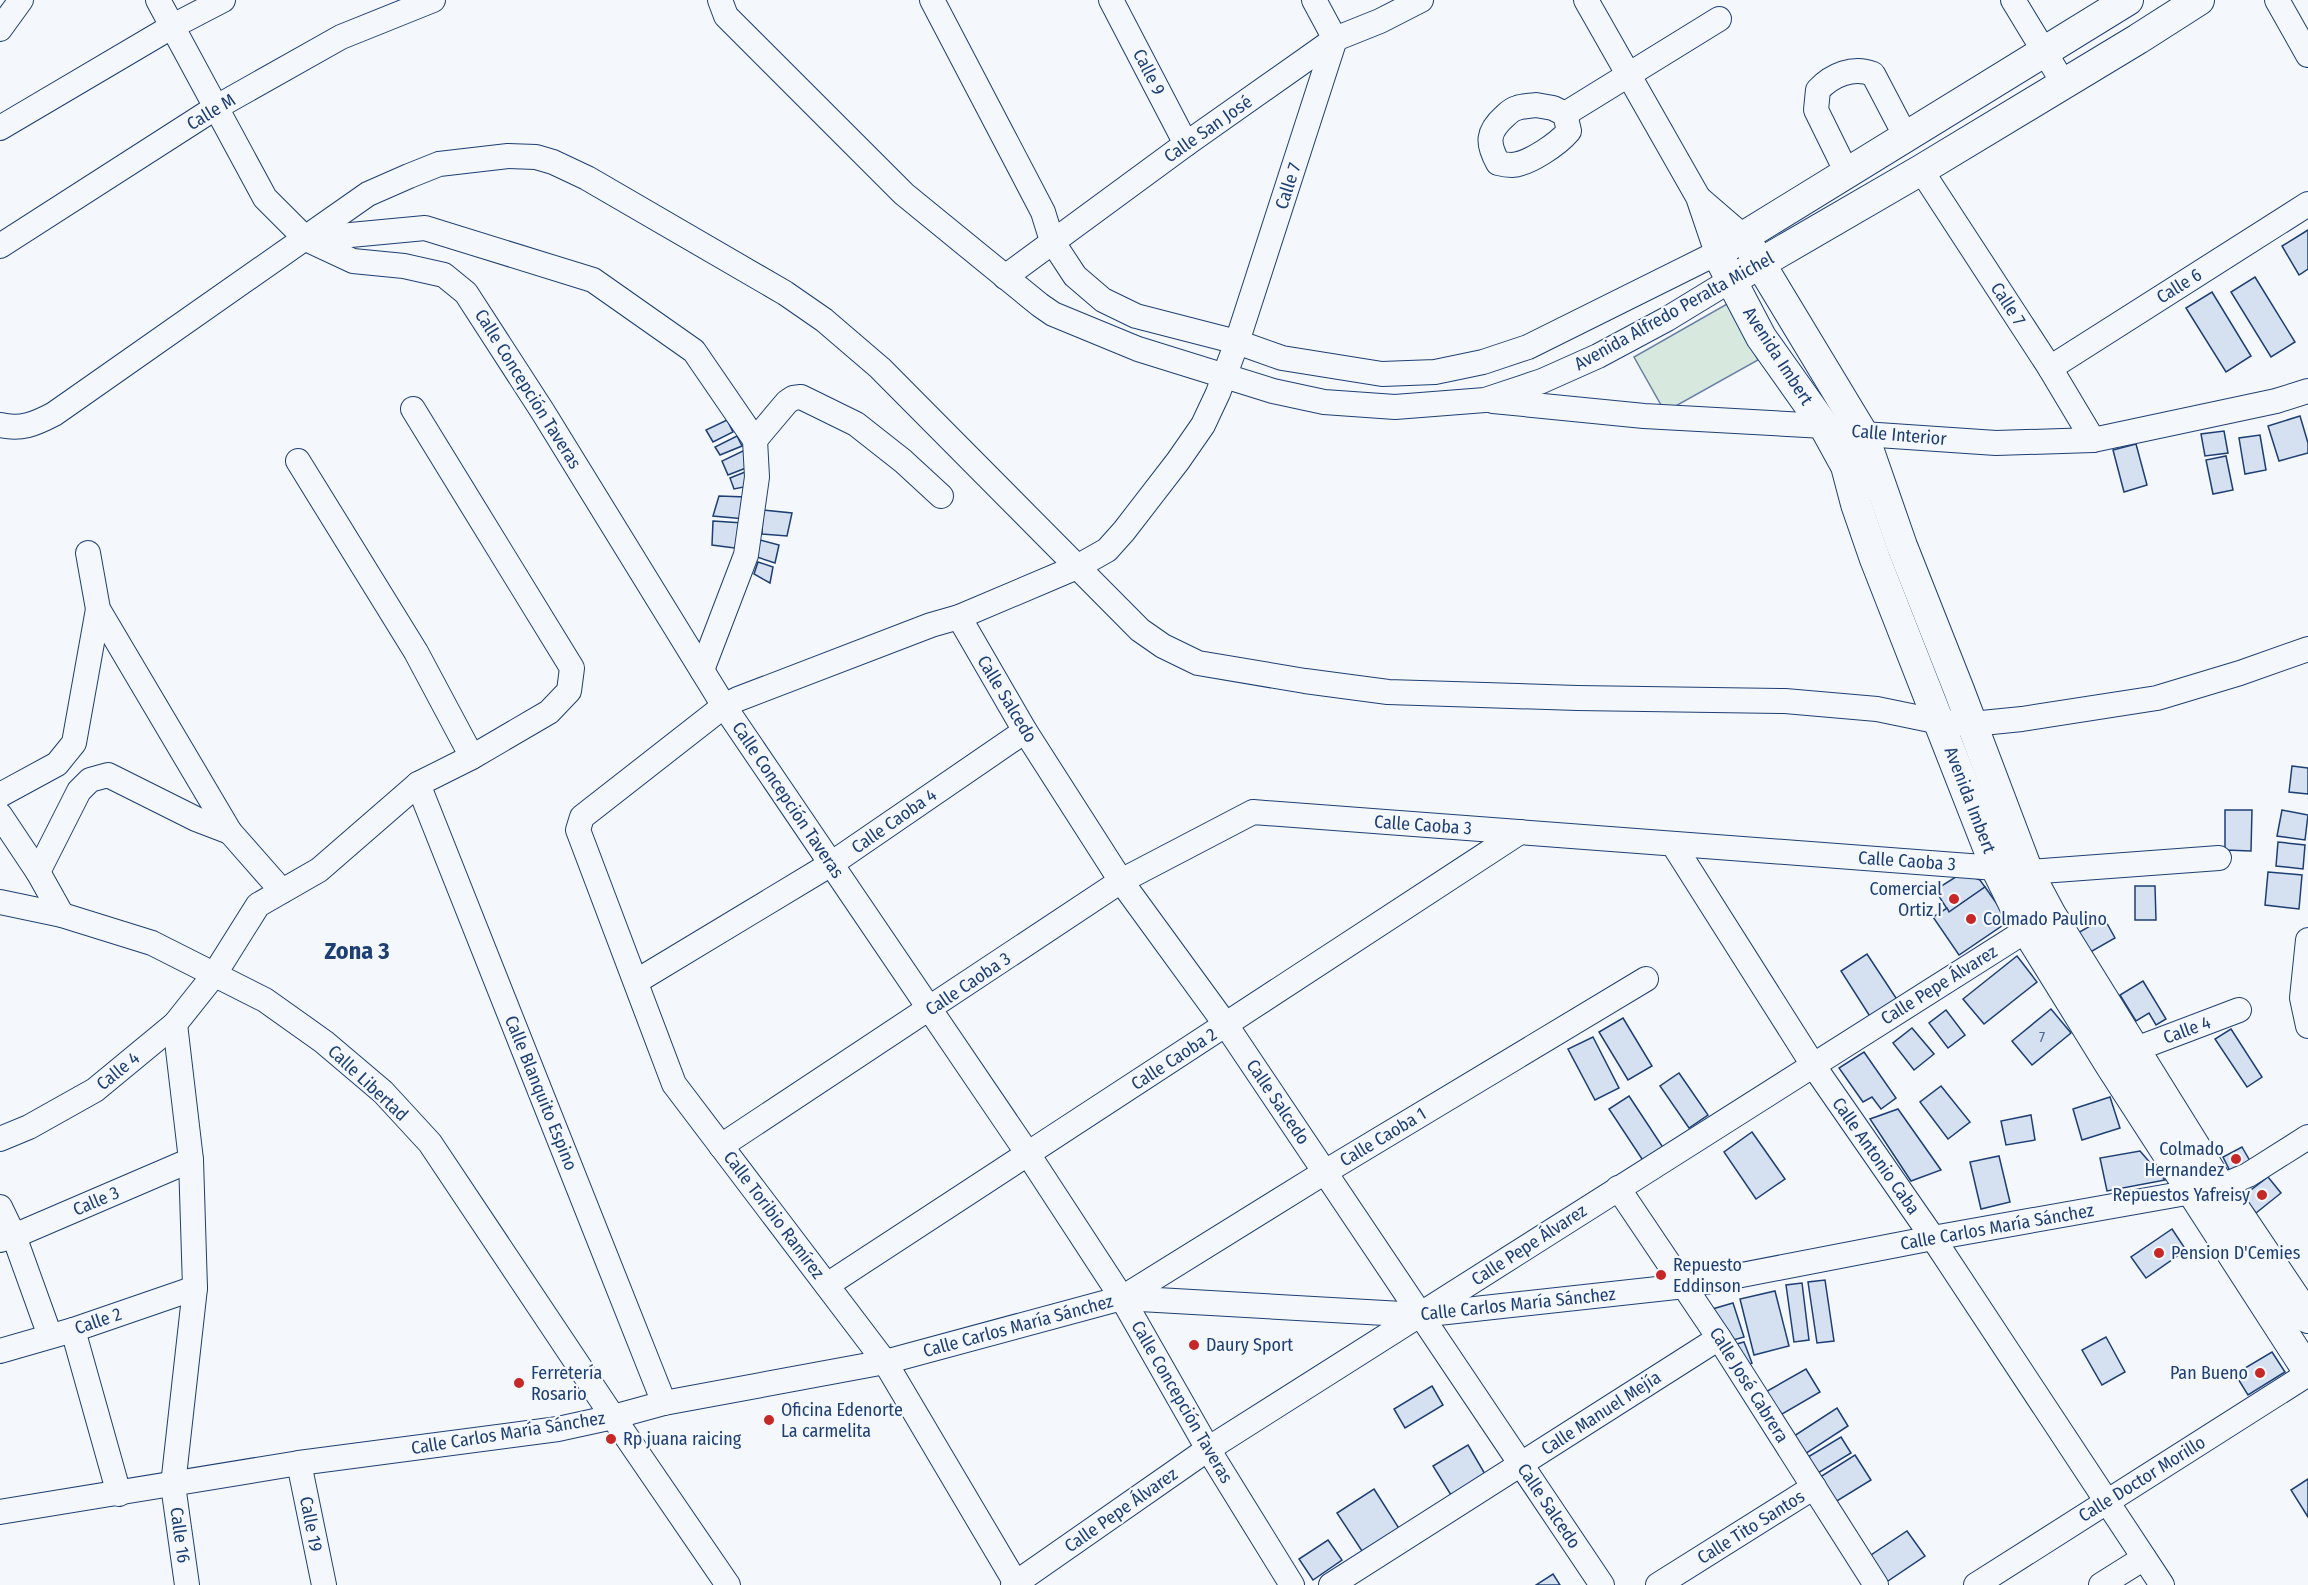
<svg xmlns="http://www.w3.org/2000/svg" width="2308" height="1585" font-family="'Fira Sans Condensed',sans-serif">
  <style>
    .pitch { fill: #d7e8df; stroke: #687fa3; stroke-width: 1.5 }
    .building { fill: #d5e0f0; stroke: #1d3f73; stroke-width: 1.5 }
    .lines { fill: none; stroke-linecap: round; stroke-linejoin: round }
    .minor-casing { stroke: #1d3f73; stroke-width: 26 }
    .major-casing { stroke: #1d3f73; stroke-width: 32 }
    .minor { stroke: #f4f7fb; stroke-width: 24 }
    .major { stroke: #f4f7fb; stroke-width: 30 }
    .poi-dot { fill: #c62828; stroke: #f4f7fb; stroke-width: 2 }
    .labels { text-anchor: middle; stroke-width: 4.5; stroke-linejoin: round; paint-order: stroke }
    .number-label { font-size: 15px; fill: #4b6792 }
    .street-label { font-size: 18px; fill: #1d3f73; stroke: #f4f7fb }
    .poi-label { font-size: 18px; fill: #1d3f73; stroke: #f4f7fb; text-anchor: start }
    .district-label { font-size: 24px; font-weight: bold; fill: #1d3f73; stroke: #f4f7fb }
  </style>
  <rect width="100%" height="100%" fill="#f4f7fb"/>
  <path class="pitch" d="M1727 304 1758 360 1665 412 1634 357Z"/>
  <g class="building">
    <path d="M2308 230V269L2299 275 2282 246Z"/>
    <path d="M2255 277 2295 342 2271 357 2231 292Z"/>
    <path d="M2212 292 2251 356 2226 372 2186 308Z"/>
    <path d="M2300 416 2308 443V453L2279 461 2268 426Z"/>
    <path d="M727 420 733 432 713 442 706 430Z"/>
    <path d="M2224 431 2228 453 2205 456 2201 434Z"/>
    <path d="M2260 435 2266 470 2245 474 2239 438Z"/>
    <path d="M737 436 742 446 720 455 715 447Z"/>
    <path d="M2136 444 2147 485 2124 492 2113 450Z"/>
    <path d="M745 450 751 466 728 475 722 461Z"/>
    <path d="M2226 456 2233 490 2213 494 2206 460Z"/>
    <path d="M750 470 754 485 734 489 730 478Z"/>
    <path d="M719 496 746 497 745 519 713 516Z"/>
    <path d="M763 510 792 513 787 536 762 534Z"/>
    <path d="M713 521 743 523 742 549 712 545Z"/>
    <path d="M760 540 779 545 775 563 757 557Z"/>
    <path d="M758 562 773 567 770 583 754 574Z"/>
    <path d="M2292 766 2308 768V794L2289 792Z"/>
    <path d="M2225 810H2252L2251 851 2225 850Z"/>
    <path d="M2282 810 2308 815 2305 840 2277 836Z"/>
    <path d="M2278 842 2305 845 2303 869 2276 866Z"/>
    <path d="M2268 872 2302 875 2299 909 2265 905Z"/>
    <path d="M1962 873 1980 880 1985 887 1949 912 1935 890Z"/>
    <path d="M2135 886H2155L2156 920H2135Z"/>
    <path d="M1985 887 2009 921 1959 955 1933 917 1947 908 1949 912Z"/>
    <path d="M2104 918 2115 938 2087 954 2076 934Z"/>
    <path d="M1867 954 1898 1001 1871 1018 1841 971Z"/>
    <path d="M2017 956 2037 982 1984 1024 1963 999Z"/>
    <path d="M2143 981 2166 1019 2156 1025 2149 1013 2136 1021 2120 995Z"/>
    <path d="M2051 1009 2071 1033 2032 1065 2012 1041Z"/>
    <path d="M1946 1010 1965 1035 1948 1048 1929 1023Z"/>
    <path d="M1623 1018 1652 1066 1628 1080 1599 1032Z"/>
    <path d="M1912 1028 1934 1054 1914 1070 1893 1043Z"/>
    <path d="M2231 1029 2262 1077 2247 1087 2215 1039Z"/>
    <path d="M1593 1037 1619 1088 1595 1100 1568 1049Z"/>
    <path d="M1864 1052 1896 1098 1881 1109 1872 1097 1863 1102 1839 1068Z"/>
    <path d="M1679 1073 1708 1115 1689 1128 1660 1086Z"/>
    <path d="M1941 1086 1970 1122 1948 1139 1920 1102Z"/>
    <path d="M1629 1096 1664 1149 1644 1162 1609 1109Z"/>
    <path d="M2110 1097 2120 1128 2082 1140 2073 1109Z"/>
    <path d="M1898 1109 1941 1170 1911 1181 1870 1119Z"/>
    <path d="M2031 1115 2035 1140 2006 1145 2001 1121Z"/>
    <path d="M1752 1132 1785 1179 1756 1199 1724 1152Z"/>
    <path d="M2242 1147 2250 1161 2230 1171 2223 1157Z"/>
    <path d="M2140 1151 2165 1180 2107 1191 2100 1158Z"/>
    <path d="M1999 1156 2010 1202 1981 1209 1970 1162Z"/>
    <path d="M2268 1177 2281 1193 2256 1213 2243 1196Z"/>
    <path d="M2172 1229 2186 1250 2146 1278 2131 1257Z"/>
    <path d="M1825 1280 1834 1341 1817 1343 1808 1282Z"/>
    <path d="M1802 1283 1809 1340 1794 1342 1786 1285Z"/>
    <path d="M1775 1291 1789 1346 1754 1355 1740 1299Z"/>
    <path d="M1733 1303 1744 1337 1730 1341 1709 1310Z"/>
    <path d="M2106 1337 2125 1372 2102 1385 2082 1350Z"/>
    <path d="M1744 1342 1752 1363 1745 1366 1733 1345Z"/>
    <path d="M2272 1352 2285 1372 2248 1395 2235 1374Z"/>
    <path d="M1806 1369 1820 1392 1775 1418 1762 1394Z"/>
    <path d="M1432 1386 1443 1405 1405 1428 1394 1409Z"/>
    <path d="M1837 1408 1848 1426 1805 1454 1794 1436Z"/>
    <path d="M1841 1437 1851 1453 1818 1473 1808 1457Z"/>
    <path d="M1468 1445 1485 1474 1451 1495 1433 1466Z"/>
    <path d="M1855 1455 1871 1480 1832 1504 1817 1479Z"/>
    <path d="M2308 1479V1517L2291 1490Z"/>
    <path d="M1374 1489 1400 1530 1364 1554 1337 1513Z"/>
    <path d="M1907 1531 1925 1556 1885 1583 1868 1557Z"/>
    <path d="M1328 1540 1342 1560 1313 1580 1299 1559Z"/>
    <path d="M1553 1574 1560 1585H1536Z"/>
  </g>
  <g class="lines">
    <g class="minor-casing">
      <g id="minor">
        <path d="M158 0 265 198 306 239 353 261 404 266 444 275 466 293 543 412 724 706 1028 1154 1122 1298 1208 1449 1292 1585"/>
        <path d="M720 0 726 16 904 194 1040 305 1053 314 1138 349 1273 391 1324 402 1395 407 1485 400 1542 381 1598 356 1667 319 1731 280"/>
        <path d="M932 0 1043 212 1052 241 1075 276 1103 300 1136 316 1237 342 1282 358 1382 374 1435 372 1483 362 1528 347 1717 253 1698 197 1586 0"/>
        <path d="M1111 0 1186 144"/>
        <path d="M2013 0 2064 84"/>
        <path d="M2277 0 2308 55"/>
        <path d="M0 29 21 0"/>
        <path d="M1536 105 1553 108 1565 114 1569 131C1558 144 1529 164 1512 165 1508 165 1502 164 1498 163 1487 143 1487 132 1505 116 1508 113 1513 109 1517 108 1523 106 1530 106 1536 105Z"/>
        <path d="M1565 114 1719 19"/>
        <path d="M0 128 173 26 223 0"/>
        <path d="M1921 170 2050 368 2093 440"/>
        <path d="M1847 173 1816 110 1818 90C1832 75 1853 66 1873 74L1906 137"/>
        <path d="M1700 199 1744 237"/>
        <path d="M308 239 425 228 593 280 694 351 755 440 757 477 746 555 702 670"/>
        <path d="M0 246 215 108 341 37 433 0"/>
        <path d="M1005 277 1186 144 1335 39 1380 21 1421 0"/>
        <path d="M2050 368 2308 204"/>
        <path d="M1493 401 1644 416 1824 426 1863 434 1996 443 2093 440 2276 401 2308 391"/>
        <path d="M0 425C21 430 35 424 54 414L368 194 409 176 439 164 508 156 536 157 553 162 587 178 785 293 824 320 880 368 1140 630 1163 646 1198 663 1305 681 1388 692 1577 698 1785 701 1877 709 1940 722 1972 724 2022 719 2157 698 2240 673 2308 649"/>
        <path d="M755 440 787 402 793 398 801 397 856 424 903 461 941 496"/>
        <path d="M298 461 416 652 472 757"/>
        <path d="M88 553 98 609 230 832 282 891"/>
        <path d="M959 617 1025 731 1121 881 1226 1025 1602 1585"/>
        <path d="M418 784 664 1403"/>
        <path d="M0 795 57 764 74 743 98 609"/>
        <path d="M0 815 38 872 62 915"/>
        <path d="M1673 844 1813 1065 1933 1238 2162 1585"/>
        <path d="M38 872 79 791 90 780 108 775 196 819 230 832"/>
        <path d="M0 902 62 915 152 943 265 1000 324 1042 383 1092 430 1143 613 1417 728 1585"/>
        <path d="M2308 940 2302 998 2308 1026"/>
        <path d="M637 981 831 864 1025 731"/>
        <path d="M175 1024 191 1160 195 1288 173 1485 187 1585"/>
        <path d="M2136 1049 2239 1010"/>
        <path d="M0 1139 29 1127 95 1090 175 1024 214 975 258 905 319 870 418 784 472 757 549 712 569 691 572 668 413 409"/>
        <path d="M721 1146 1121 881 1253 812 1996 868 2028 872 2219 858"/>
        <path d="M1618 1188 1719 1338 1876 1585"/>
        <path d="M0 1207 14 1236 50 1336"/>
        <path d="M0 1240 14 1236 191 1160"/>
        <path d="M827 1285 1520 832"/>
        <path d="M1122 1298 1325 1172 1646 979"/>
        <path d="M73 1330 119 1494"/>
        <path d="M0 1351 73 1330 195 1288"/>
        <path d="M299 1463 324 1585"/>
        <path d="M0 1512 299 1463 558 1429 613 1417 664 1403 885 1362 1122 1298 1420 1315 1685 1286 1933 1238 2220 1187 2248 1175 2308 1137"/>
        <path d="M1013 1585 1208 1449 2041 921"/>
        <path d="M1017 1585 885 1362 674 1084 578 830 582 817 724 706 738 699 931 625 959 617 1077 567 1107 550 1124 531 1178 461 1203 425 1218 393 1237 342 1335 39 1314 0"/>
        <path d="M1331 1585 1719 1338"/>
        <path d="M1658 1585 1814 1487"/>
        <path d="M1976 1585 2308 1374"/>
        <path d="M2101 1585 2144 1558"/>
      </g>
    </g>
    <g class="major-casing">
      <g id="major">
        <path d="M2128 0 1717 253 1761 337 1824 426 1846 466 1856 504 1875 559 1996 868 2026 929 2111 1066 2308 1371"/>
        <path d="M1744 237 1863 434 1902 546 1959 690 2028 872 2051 915 2220 1187 2308 1318"/>
        <path d="M1742 274 1921 170 2138 39 2199 0"/>
      </g>
    </g>
    <use href="#minor" class="minor"/>
    <use href="#major" class="major"/>
  </g>
  <g class="poi-dot">
    <circle cx="1954" cy="899" r="6"/>
    <circle cx="1971" cy="919" r="6"/>
    <circle cx="2236" cy="1159" r="6"/>
    <circle cx="2262" cy="1195" r="6"/>
    <circle cx="2159" cy="1253" r="6"/>
    <circle cx="1661" cy="1275" r="6"/>
    <circle cx="1194" cy="1345" r="6"/>
    <circle cx="2260" cy="1373" r="6"/>
    <circle cx="519" cy="1383" r="6"/>
    <circle cx="769" cy="1420" r="6"/>
    <circle cx="611" cy="1439" r="6"/>
  </g>
  <g class="labels">
    <g class="number-label">
      <text x="2042" y="1042">7</text>
    </g>
    <g class="street-label">
      <text transform="translate(1149 72) rotate(63)" y="6">Calle 9</text>
      <text transform="translate(211 112) rotate(-31)" y="6">Calle M</text>
      <text transform="translate(1208 129) rotate(-35)" y="6">Calle San José</text>
      <text transform="translate(1288 186) rotate(-72)" y="6">Calle 7</text>
      <text transform="translate(2179 286) rotate(-32)" y="6">Calle 6</text>
      <text transform="translate(2008 304) rotate(57)" y="6">Calle 7</text>
      <text transform="translate(1674 311) rotate(-29)" y="6">Avenida Alfredo Peralta Michel</text>
      <text transform="translate(1778 356) rotate(57)" y="6">Avenida Imbert</text>
      <text transform="translate(528 389) rotate(58)" y="6">Calle Concepción Taveras</text>
      <text transform="translate(1899 435) rotate(5)" y="6">Calle Interior</text>
      <text transform="translate(1007 699) rotate(59)" y="6">Calle Salcedo</text>
      <text transform="translate(788 800) rotate(56)" y="6">Calle Concepción Taveras</text>
      <text transform="translate(1970 800) rotate(69)" y="6">Avenida Imbert</text>
      <text transform="translate(894 821) rotate(-35)" y="6">Calle Caoba 4</text>
      <text transform="translate(1423 825) rotate(4)" y="6">Calle Caoba 3</text>
      <text transform="translate(1907 861) rotate(4)" y="6">Calle Caoba 3</text>
      <text transform="translate(968 984) rotate(-34)" y="6">Calle Caoba 3</text>
      <text transform="translate(1939 985) rotate(-32)" y="6">Calle Pepe Álvarez</text>
      <text transform="translate(2187 1030) rotate(-20)" y="6">Calle 4</text>
      <text transform="translate(1174 1059) rotate(-33)" y="6">Calle Caoba 2</text>
      <text transform="translate(118 1071) rotate(-39)" y="6">Calle 4</text>
      <text transform="translate(368 1083) rotate(43)" y="6">Calle Libertad</text>
      <text transform="translate(541 1093) rotate(68)" y="6">Calle Blanquito Espino</text>
      <text transform="translate(1278 1102) rotate(56)" y="6">Calle Salcedo</text>
      <text transform="translate(1383 1137) rotate(-31)" y="6">Calle Caoba 1</text>
      <text transform="translate(1876 1156) rotate(55)" y="6">Calle Antonio Caba</text>
      <text transform="translate(96 1201) rotate(-23)" y="6">Calle 3</text>
      <text transform="translate(774 1215) rotate(53)" y="6">Calle Toribio Ramírez</text>
      <text transform="translate(1997 1227) rotate(-10)" y="6">Calle Carlos María Sánchez</text>
      <text transform="translate(1529 1245) rotate(-33)" y="6">Calle Pepe Álvarez</text>
      <text transform="translate(1518 1304) rotate(-6)" y="6">Calle Carlos María Sánchez</text>
      <text transform="translate(98 1321) rotate(-19)" y="6">Calle 2</text>
      <text transform="translate(1018 1326) rotate(-15)" y="6">Calle Carlos María Sánchez</text>
      <text transform="translate(1749 1385) rotate(58)" y="6">Calle José Cabrera</text>
      <text transform="translate(1182 1402) rotate(60)" y="6">Calle Concepción Taveras</text>
      <text transform="translate(1601 1413) rotate(-33)" y="6">Calle Manuel Mejía</text>
      <text transform="translate(508 1433) rotate(-9)" y="6">Calle Carlos María Sánchez</text>
      <text transform="translate(2142 1479) rotate(-32)" y="6">Calle Doctor Morillo</text>
      <text transform="translate(1549 1506) rotate(56)" y="6">Calle Salcedo</text>
      <text transform="translate(1121 1510) rotate(-35)" y="6">Calle Pepe Álvarez</text>
      <text transform="translate(311 1524) rotate(79)" y="6">Calle 19</text>
      <text transform="translate(1751 1527) rotate(-32)" y="6">Calle Tito Santos</text>
      <text transform="translate(180 1535) rotate(82)" y="6">Calle 16</text>
    </g>
    <g class="poi-label">
      <text x="1942" y="895" text-anchor="end">Comercial<tspan x="1942" dy="21">Ortiz I</tspan></text>
      <text x="1983" y="925">Colmado Paulino</text>
      <text x="2224" y="1155" text-anchor="end">Colmado<tspan x="2224" dy="21">Hernandez</tspan></text>
      <text x="2250" y="1201" text-anchor="end">Repuestos Yafreisy</text>
      <text x="2171" y="1259">Pension D'Cemies</text>
      <text x="1673" y="1271">Repuesto<tspan x="1673" dy="21">Eddinson</tspan></text>
      <text x="1206" y="1351">Daury Sport</text>
      <text x="531" y="1379">Ferretería<tspan x="531" dy="21">Rosario</tspan></text>
      <text x="2248" y="1379" text-anchor="end">Pan Bueno</text>
      <text x="781" y="1416">Oficina Edenorte<tspan x="781" dy="21">La carmelita</tspan></text>
      <text x="623" y="1445">Rp juana raicing</text>
    </g>
    <g class="district-label">
      <text x="357" y="959">Zona 3</text>
    </g>
  </g>
</svg>
